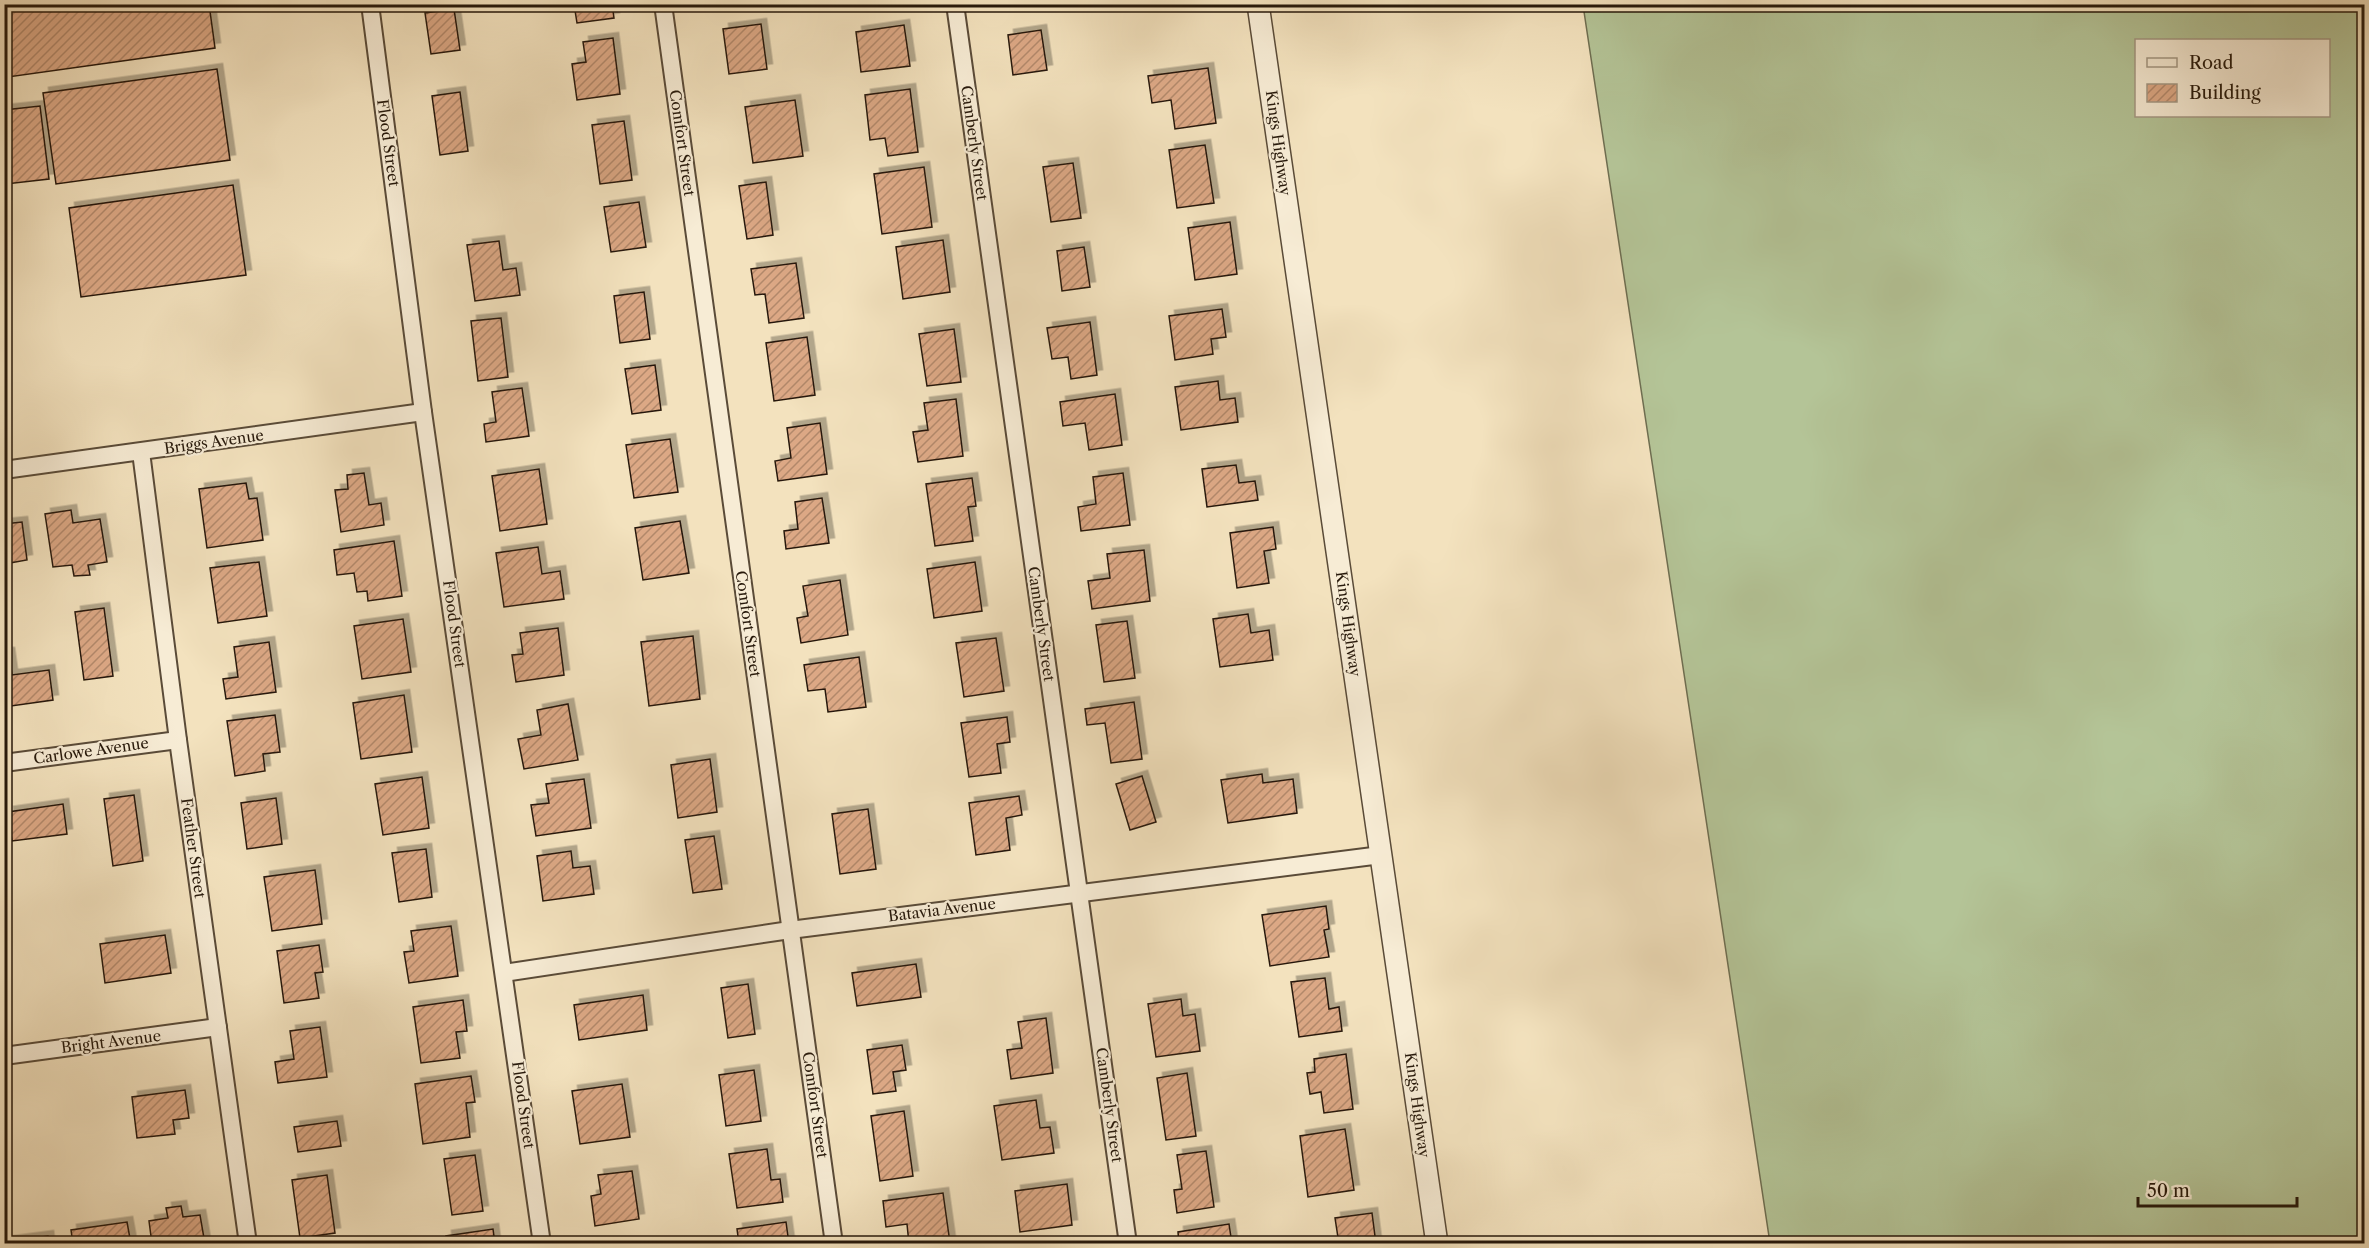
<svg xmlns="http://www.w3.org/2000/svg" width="2369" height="1248" font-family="'Libre Caslon Text',serif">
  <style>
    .grass { fill: #b4c497; stroke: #6e6e51; stroke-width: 1.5; fill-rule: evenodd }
    .building { fill: url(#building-hatch); stroke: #27190b; stroke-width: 1.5; filter: url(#shadow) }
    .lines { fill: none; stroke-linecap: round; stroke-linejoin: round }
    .minor-casing { stroke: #5a4b38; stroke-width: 20 }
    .tertiary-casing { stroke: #5a4b38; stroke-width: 24 }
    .minor { stroke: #f7ecd5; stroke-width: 16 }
    .tertiary { stroke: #f7ecd5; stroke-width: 21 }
    .labels { text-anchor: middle; stroke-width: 4.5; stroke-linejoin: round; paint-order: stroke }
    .street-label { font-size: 15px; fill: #27190b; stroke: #f7ecd5 }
  </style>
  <defs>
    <pattern id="building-hatch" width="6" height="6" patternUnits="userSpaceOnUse" patternTransform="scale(1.5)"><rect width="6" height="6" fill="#dca885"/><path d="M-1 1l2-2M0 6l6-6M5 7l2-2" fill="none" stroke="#b2886b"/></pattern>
    <filter id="shadow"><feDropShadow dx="5.5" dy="-5.5" stdDeviation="0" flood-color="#0004"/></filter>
  </defs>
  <rect width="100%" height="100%" fill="#f3e2be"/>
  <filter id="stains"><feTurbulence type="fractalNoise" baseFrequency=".00333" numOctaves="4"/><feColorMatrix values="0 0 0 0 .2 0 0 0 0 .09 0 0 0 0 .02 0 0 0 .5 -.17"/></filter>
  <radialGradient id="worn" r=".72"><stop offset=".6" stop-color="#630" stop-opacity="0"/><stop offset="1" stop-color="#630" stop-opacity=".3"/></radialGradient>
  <path class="grass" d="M1583 5H2364V1243H1770ZM2136 40H2328V116H2136Z"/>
  <g class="building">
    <path d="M4 4H209L215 48 8 77 4 50Z"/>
    <path d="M574 4H612L614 18 577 23Z"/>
    <path d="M454 9 460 50 431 54 425 13Z"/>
    <path d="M761 24 767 69 729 74 723 29Z"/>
    <path d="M904 25 910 66 861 72 856 32Z"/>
    <path d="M1041 30 1047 70 1013 75 1008 35Z"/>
    <path d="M613 38 620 94 577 100 572 64 586 62 583 42Z"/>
    <path d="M1208 68 1216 123 1175 129 1171 100 1152 103 1148 76Z"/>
    <path d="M217 69 230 160 56 184 43 93Z"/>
    <path d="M910 89 918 152 888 156 885 138 870 140 865 95Z"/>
    <path d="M460 92 468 151 440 155 432 96Z"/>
    <path d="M795 100 803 156 753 163 745 107Z"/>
    <path d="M40 106 49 179 6 184 4 110Z"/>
    <path d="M624 121 632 180 600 184 592 125Z"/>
    <path d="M1205 145 1214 203 1177 208 1169 150Z"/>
    <path d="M1073 163 1081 218 1051 222 1043 167Z"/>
    <path d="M924 167 932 227 882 234 874 174Z"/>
    <path d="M766 182 773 235 747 239 739 186Z"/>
    <path d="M233 185 246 275 81 297 69 208Z"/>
    <path d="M639 202 646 247 611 252 604 207Z"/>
    <path d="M1230 222 1237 274 1195 280 1188 228Z"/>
    <path d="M943 240 950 292 903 299 896 247Z"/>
    <path d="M499 241 503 270 516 268 520 295 475 301 467 245Z"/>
    <path d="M1084 247 1090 287 1062 291 1057 251Z"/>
    <path d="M796 263 804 318 769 323 765 294 755 295 751 269Z"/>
    <path d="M644 292 650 339 620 343 614 296Z"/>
    <path d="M1222 309 1226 337 1211 339 1213 354 1175 360 1169 316Z"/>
    <path d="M501 318 508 377 478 381 471 321Z"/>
    <path d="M1090 322 1097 375 1071 379 1068 357 1052 359 1047 328Z"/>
    <path d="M954 329 961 382 927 386 919 334Z"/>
    <path d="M807 337 815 395 774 401 766 343Z"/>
    <path d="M655 365 661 410 632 414 625 369Z"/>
    <path d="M1218 381 1220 400 1235 398 1238 422 1181 430 1175 387Z"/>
    <path d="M522 388 529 436 486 442 484 424 496 422 492 392Z"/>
    <path d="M1115 394 1122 445 1089 450 1085 423 1063 426 1060 402Z"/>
    <path d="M956 399 963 456 918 462 913 432 928 430 924 403Z"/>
    <path d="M820 423 827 474 778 481 775 461 791 458 787 428Z"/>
    <path d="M670 439 678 492 634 498 626 445Z"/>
    <path d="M1236 465 1239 483 1255 481 1258 500 1207 507 1202 469Z"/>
    <path d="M539 469 547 524 500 531 492 476Z"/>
    <path d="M364 473 369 505 381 503 384 525 341 532 335 490 348 489 347 475Z"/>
    <path d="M1123 473 1130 525 1081 531 1078 507 1096 504 1093 477Z"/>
    <path d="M972 478 976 506 968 507 973 541 935 546 926 484Z"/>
    <path d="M246 483 249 499 257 498 263 540 207 548 199 489Z"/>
    <path d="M822 498 829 543 786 549 784 531 798 529 795 502Z"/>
    <path d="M71 510 73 523 100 519 107 562 88 565 90 575 74 576 72 565 53 567 45 514Z"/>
    <path d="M680 521 689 573 643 580 635 528Z"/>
    <path d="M22 522 27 560 4 564V524Z"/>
    <path d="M1273 527 1276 549 1264 551 1269 583 1237 588 1230 533Z"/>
    <path d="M394 541 402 596 368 601 367 591 357 592 354 573 337 575 334 550Z"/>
    <path d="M538 547 542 574 560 571 564 599 504 607 496 553Z"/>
    <path d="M1144 550 1150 601 1092 609 1088 581 1110 578 1107 554Z"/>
    <path d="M259 562 267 616 218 623 210 568Z"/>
    <path d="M975 562 982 611 934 618 927 569Z"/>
    <path d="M840 580 848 635 801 643 797 618 808 616 803 586Z"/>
    <path d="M104 608 113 676 84 680 75 612Z"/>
    <path d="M1248 614 1251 633 1269 630 1273 660 1220 667 1213 619Z"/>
    <path d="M403 619 411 672 362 679 354 626Z"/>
    <path d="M1127 621 1135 678 1104 682 1096 625Z"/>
    <path d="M558 628 564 675 516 682 512 655 523 654 520 633Z"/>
    <path d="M693 636 700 699 649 706 641 642Z"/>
    <path d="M996 638 1004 691 964 697 956 643Z"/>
    <path d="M269 642 276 692 226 699 223 679 238 677 234 647Z"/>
    <path d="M4 653H9L12 675 49 670 53 700 4 707Z"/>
    <path d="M859 657 866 707 828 712 825 689 808 691 804 665Z"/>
    <path d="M404 695 412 752 361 759 353 703Z"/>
    <path d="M1134 702 1142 759 1111 763 1105 723 1087 725 1085 709Z"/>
    <path d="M568 704 578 760 524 769 518 739 541 735 537 710Z"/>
    <path d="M275 715 280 752 263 754 265 771 235 776 227 721Z"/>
    <path d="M1007 717 1010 742 997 744 1001 773 969 777 961 723Z"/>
    <path d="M710 759 717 812 678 818 671 765Z"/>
    <path d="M1262 774 1263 783 1293 779 1297 813 1228 823 1221 780Z"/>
    <path d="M1142 776 1156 822 1130 830 1116 784Z"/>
    <path d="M422 777 429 828 383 835 375 784Z"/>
    <path d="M584 779 591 828 536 836 531 805 549 803 546 784Z"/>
    <path d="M134 795 143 861 113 866 104 799Z"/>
    <path d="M1019 796 1022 815 1006 818 1010 850 976 855 969 803Z"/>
    <path d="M276 798 282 844 247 849 241 803Z"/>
    <path d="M63 804 67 834 12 841 8 812Z"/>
    <path d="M868 809 876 869 840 874 832 814Z"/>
    <path d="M714 836 722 889 693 893 685 840Z"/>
    <path d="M426 849 432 897 399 902 392 853Z"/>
    <path d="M571 851 573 868 590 866 594 894 543 901 537 856Z"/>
    <path d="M315 870 322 924 272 931 264 877Z"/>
    <path d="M1326 906 1329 929 1324 930 1329 957 1270 966 1262 915Z"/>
    <path d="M451 926 458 976 409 983 404 952 414 951 411 931Z"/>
    <path d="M165 935 171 973 105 983 100 944Z"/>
    <path d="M319 945 323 972 315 973 319 998 284 1003 277 951Z"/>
    <path d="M916 964 921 997 857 1006 852 973Z"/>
    <path d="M1325 978 1329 1009 1339 1007 1342 1031 1299 1037 1291 982Z"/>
    <path d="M748 984 755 1034 728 1038 721 988Z"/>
    <path d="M643 995 647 1030 579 1040 574 1005Z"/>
    <path d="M1181 999 1183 1016 1195 1014 1200 1051 1156 1057 1148 1004Z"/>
    <path d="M463 1000 467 1031 456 1032 460 1058 421 1063 413 1007Z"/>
    <path d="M1046 1018 1053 1073 1011 1079 1007 1050 1022 1048 1018 1022Z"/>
    <path d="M320 1027 327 1077 278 1083 275 1062 294 1059 290 1031Z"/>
    <path d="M902 1045 906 1070 893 1072 896 1091 873 1094 867 1050Z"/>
    <path d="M1346 1054 1353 1109 1324 1113 1321 1092 1310 1094 1307 1073 1315 1072 1314 1059Z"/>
    <path d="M754 1070 761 1121 726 1126 719 1075Z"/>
    <path d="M1187 1073 1196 1136 1166 1140 1157 1078Z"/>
    <path d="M471 1076 475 1102 466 1103 470 1137 423 1144 415 1084Z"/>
    <path d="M622 1084 630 1137 580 1144 572 1091Z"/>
    <path d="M185 1090 189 1118 173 1120 175 1134 137 1138 132 1097Z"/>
    <path d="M1036 1100 1040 1128 1050 1127 1054 1153 1002 1160 994 1106Z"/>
    <path d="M904 1111 913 1176 880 1181 871 1116Z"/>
    <path d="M337 1121 341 1146 298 1152 294 1127Z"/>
    <path d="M1345 1129 1354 1190 1308 1197 1300 1136Z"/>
    <path d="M767 1149 771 1180 780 1179 783 1202 737 1208 729 1154Z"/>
    <path d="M1206 1151 1214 1207 1177 1213 1174 1190 1182 1189 1177 1155Z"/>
    <path d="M475 1155 483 1211 452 1215 444 1159Z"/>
    <path d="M632 1171 639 1219 595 1226 591 1196 601 1194 598 1175Z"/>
    <path d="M327 1175 335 1233 300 1238 292 1180Z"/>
    <path d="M1067 1184 1072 1225 1020 1232 1015 1191Z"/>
    <path d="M943 1193 950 1243 909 1244 907 1224 886 1227 883 1201Z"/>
    <path d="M181 1206 183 1217 200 1215 205 1244H152L149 1221 168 1218 166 1208Z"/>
    <path d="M1372 1213 1376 1244H1339L1335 1218Z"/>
    <path d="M127 1222 131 1244H73L71 1230Z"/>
    <path d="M786 1222 789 1244H739L737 1229Z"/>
    <path d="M1229 1224 1232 1244H1179L1178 1232Z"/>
    <path d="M493 1229 495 1244H447L446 1236Z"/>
    <path d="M48 1236 49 1244H4V1242Z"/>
  </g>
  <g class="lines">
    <g class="minor-casing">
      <g id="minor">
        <path d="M370 4 423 412 542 1244"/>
        <path d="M663 4 834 1244"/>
        <path d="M955 4 1128 1244"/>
        <path d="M141 452 178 740 248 1244"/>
        <path d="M4 470 423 412"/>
        <path d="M4 763 178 740"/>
        <path d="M504 973 790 930 1381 855"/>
        <path d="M4 1056 218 1027"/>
      </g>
    </g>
    <g class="tertiary-casing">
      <path id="tertiary" d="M1258 4 1437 1244"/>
    </g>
    <use href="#minor" class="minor"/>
    <use href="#tertiary" class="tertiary"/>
  </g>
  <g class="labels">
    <g class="street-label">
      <text transform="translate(388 143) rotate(82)" y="5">Flood Street</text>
      <text transform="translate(682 143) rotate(82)" y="5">Comfort Street</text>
      <text transform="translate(974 143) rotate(82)" y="5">Camberly Street</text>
      <text transform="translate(1278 143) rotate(82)" y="5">Kings Highway</text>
      <text transform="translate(214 442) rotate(-8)" y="5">Briggs Avenue</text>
      <text transform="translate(454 624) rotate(82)" y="5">Flood Street</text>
      <text transform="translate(748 624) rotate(82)" y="5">Comfort Street</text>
      <text transform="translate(1041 624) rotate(82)" y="5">Camberly Street</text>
      <text transform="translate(1348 624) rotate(82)" y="5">Kings Highway</text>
      <text transform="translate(91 751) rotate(-8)" y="5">Carlowe Avenue</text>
      <text transform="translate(193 848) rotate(82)" y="5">Feather Street</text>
      <text transform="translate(942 910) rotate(-7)" y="5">Batavia Avenue</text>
      <text transform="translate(111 1042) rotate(-7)" y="5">Bright Avenue</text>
      <text transform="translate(523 1105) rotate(82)" y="5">Flood Street</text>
      <text transform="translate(815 1105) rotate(82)" y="5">Comfort Street</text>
      <text transform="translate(1109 1105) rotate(82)" y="5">Camberly Street</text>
      <text transform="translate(1417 1105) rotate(82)" y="5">Kings Highway</text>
    </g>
  </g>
  <rect width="2369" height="1248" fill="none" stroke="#f3e2be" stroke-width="24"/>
  <rect x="6" y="6" width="2357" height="1236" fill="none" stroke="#27190b" stroke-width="3"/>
  <rect x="12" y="12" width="2345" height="1224" fill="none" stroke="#27190b" stroke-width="1.5"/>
  <rect x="2135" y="39" width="195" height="78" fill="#f7ecd5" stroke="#a49884" stroke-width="1.5"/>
  <rect x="2147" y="58" width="30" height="9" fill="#f7ecd5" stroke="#a49884" stroke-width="1.5"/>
  <text x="2189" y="69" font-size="18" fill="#27190b">Road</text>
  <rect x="2147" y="84" width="30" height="18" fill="url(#building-hatch)" stroke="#a49884" stroke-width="1.5"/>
  <text x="2189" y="99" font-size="18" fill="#27190b">Building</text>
  <path d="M2138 1197v9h159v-9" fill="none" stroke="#27190b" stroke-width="3"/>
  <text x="2147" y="1197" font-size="18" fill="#27190b" stroke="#f7ecd5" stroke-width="4.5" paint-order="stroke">50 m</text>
  <rect width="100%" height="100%" filter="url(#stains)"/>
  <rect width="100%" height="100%" fill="url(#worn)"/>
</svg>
